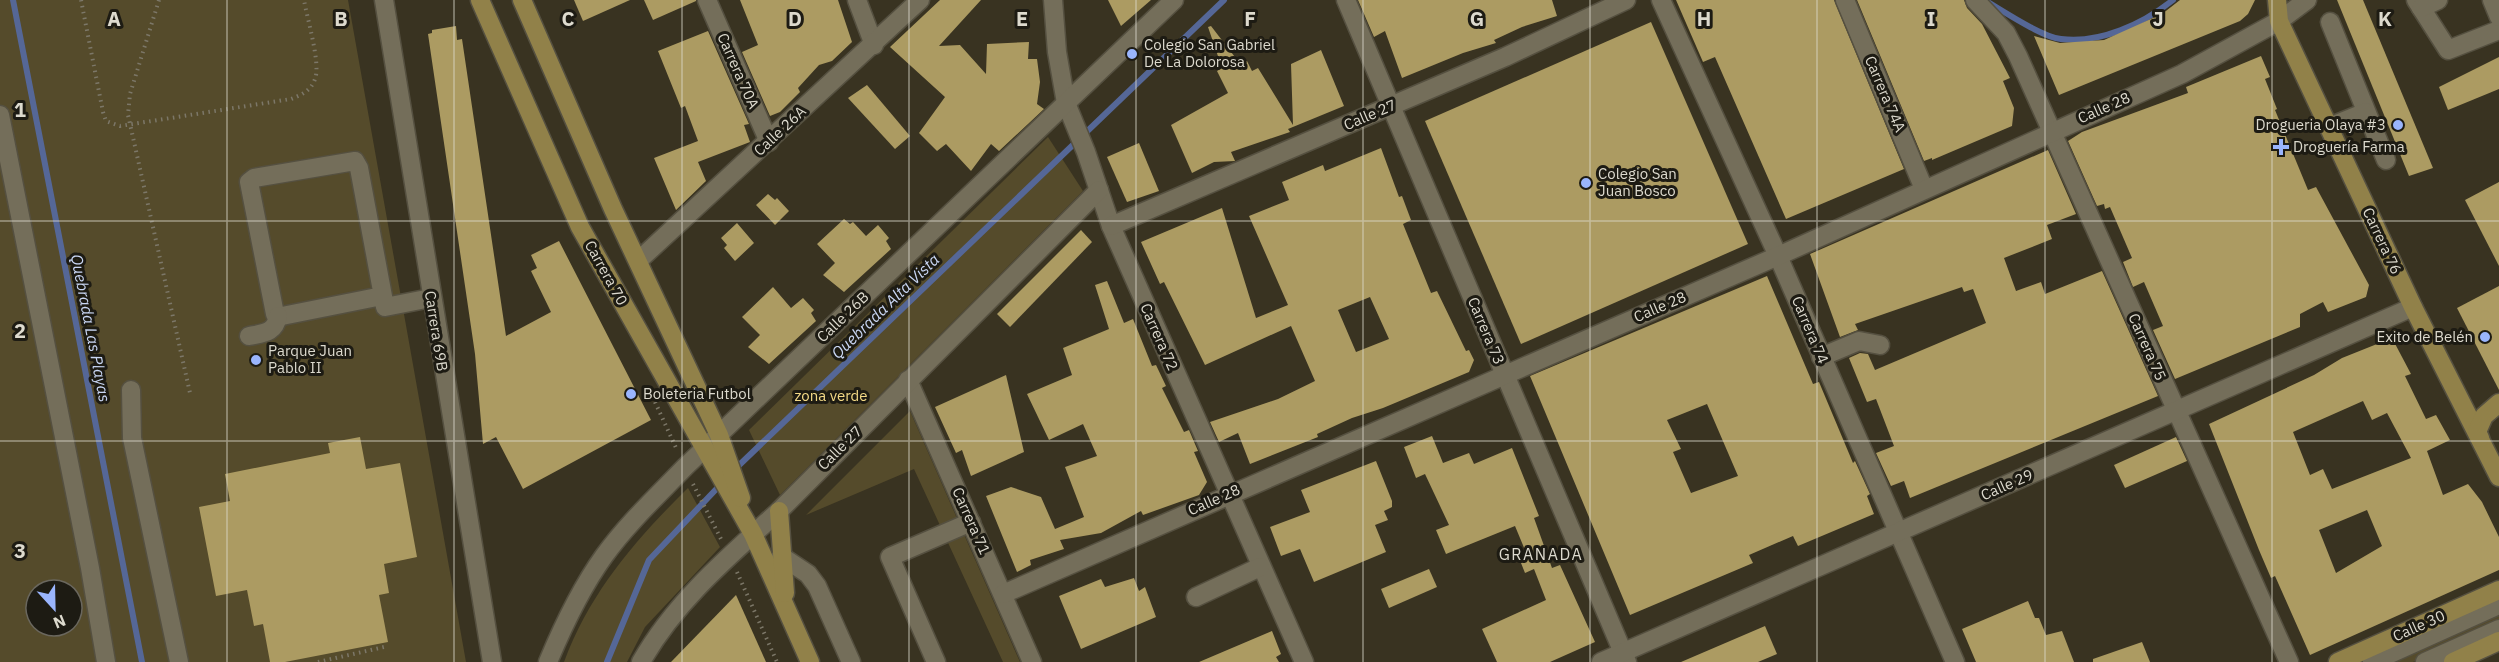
<svg xmlns="http://www.w3.org/2000/svg" width="2499" height="662" font-family="'IBM Plex Sans',sans-serif">
  <style>
    .green { fill: #554b2b; fill-rule: evenodd }
    .lines { fill: none; stroke-linecap: round; stroke-linejoin: round }
    .stream { stroke: #556797; stroke-width: 6 }
    .building { fill: #ac9b62; fill-rule: evenodd }
    .minor-casing { stroke: #555040; stroke-width: 21 }
    .major-casing { stroke: #555040; stroke-width: 21 }
    .path { stroke: #7c7768; stroke-width: 4; stroke-dasharray: 1.5 4.5; stroke-linecap: butt }
    .minor { stroke: #746e5a; stroke-width: 18 }
    .major { stroke: #918149; stroke-width: 18 }
    .grid { fill: none; stroke: #dddace; stroke-width: 1.5; stroke-opacity: 0.55 }
    .poi-dot { fill: #9ab5fd; stroke: #1d1b13; stroke-width: 2 }
    .labels { text-anchor: middle; stroke-width: 6; stroke-linejoin: round; paint-order: stroke }
    .poi-label { font-size: 15px; fill: #dddace; stroke: #1d1b13; text-anchor: start }
    .street-label { font-size: 15px; fill: #dddace; stroke: #1d1b13 }
    .park-label { font-size: 15px; fill: #f4da86; stroke: #1d1b13 }
    .water-label { font-size: 16px; font-style: italic; fill: #cad7f4; stroke: #1d1b13 }
    .neighbourhood-label { font-size: 16px; letter-spacing: 1.5px; fill: #dddace; stroke: #1d1b13 }
    .grid-label { font-size: 20px; text-anchor: middle; font-weight: bold; fill: #dddace; stroke: #1d1b13; stroke-width: 6; stroke-linejoin: round; paint-order: stroke }
  </style>
  <rect width="100%" height="100%" fill="#393321"/>
  <g class="green">
    <path d="M0 0H348L466 662H0ZM36 590H72V626H36Z"/>
    <path d="M1048 137 1083 191 780 495 749 430Z"/>
    <path d="M910 411 1020 662H1003L914 469 806 515Z"/>
    <path d="M688 488 720 547 645 627 627 662H564C590 592 636 539 688 488Z"/>
    <path d="M2499 612V623L2413 662H2388Z"/>
  </g>
  <g class="lines">
    <g class="stream">
      <path d="M13 0 142 662"/>
      <path d="M1986 1C2003 11 2042 37 2061 39 2100 44 2143 24 2173 0"/>
      <path d="M733 471 1224 0"/>
      <path d="M607 662 649 560 722 483"/>
    </g>
  </g>
  <g class="building">
    <path d="M574 0H630L583 21Z"/>
    <path d="M644 0H696V1L653 20Z"/>
    <path d="M740 0H838L852 42 832 61 819 65 798 88 800 92 780 112 770 116 742 52 758 45Z"/>
    <path d="M940 0H981L939 46 960 45 986 74 987 44 1029 42 1028 59H1037L1040 82 1037 104 1044 109 999 151 991 144 971 171 946 144 937 151 919 133 945 97 890 47Z"/>
    <path d="M1108 0H1151L1121 26Z"/>
    <path d="M1358 0H1552L1557 16 1522 27 1494 40 1496 43 1463 53 1402 78 1385 31 1374 37Z"/>
    <path d="M1676 0H1834L1904 169 1786 219 1715 57 1703 62Z"/>
    <path d="M1857 0H1964L1967 8 1982 24 2010 78 2003 81 2014 108 2012 126 1932 160V158L1924 161Z"/>
    <path d="M2180 0H2255L2248 14 2240 21 2059 95 2034 36 2060 43 2104 40 2162 14Z"/>
    <path d="M2337 0H2363L2433 168 2409 176Z"/>
    <path d="M1651 22 1748 244 1521 344 1425 121Z"/>
    <path d="M456 26 457 40 462 39 506 336 551 312 531 271 537 268 531 255 559 241 651 420 523 489 496 437 483 444 475 354 428 34 432 33V30Z"/>
    <path d="M1211 26 1238 61H1247L1252 71 1258 68 1293 125 1291 64 1321 50 1344 106 1288 129 1290 132 1231 152 1235 161 1214 162 1192 173 1171 125 1228 93 1217 71 1222 68 1208 27Z"/>
    <path d="M708 31 749 124 744 125 750 142 698 162 706 181 676 210 654 158 698 141 685 106 681 108 658 51Z"/>
    <path d="M2261 56 2270 77 2265 79 2277 109 2275 110 2308 190 2316 187 2369 285 2366 297 2328 312 2323 302 2300 314V327L2175 379 2153 330 2163 326 2144 282 2133 287 2123 262 2132 258 2110 207 2105 209 2104 204 2097 206 2068 141 2082 132 2188 93 2186 87Z"/>
    <path d="M2499 57V89L2448 110 2439 87Z"/>
    <path d="M867 85 910 136 895 149 848 98Z"/>
    <path d="M1139 143 1159 191 1127 202 1107 157Z"/>
    <path d="M1381 148 1399 197 1402 196 1411 220 1403 224 1431 293 1437 291 1466 351 1469 350 1474 360 1469 372 1383 408 1352 418 1317 434 1318 437 1250 464 1238 433 1219 442 1210 422 1278 399 1315 381 1291 326 1205 365 1164 282 1160 284 1141 242 1222 208 1256 318 1288 305 1249 216 1289 200 1282 182 1323 165 1325 171ZM1370 297 1389 339 1356 352 1338 310Z"/>
    <path d="M2048 150 2076 214 2047 225 2052 239 2004 258 2016 291 2041 282 2045 294 2102 271 2158 396 1910 498 1904 481 1891 486 1876 453 1894 446 1876 399 1867 402 1849 358 1860 353 1868 354 1875 370 1986 323 1973 289 1964 292 1962 287 1855 324 1858 330 1840 337 1810 254Z"/>
    <path d="M2499 182V266L2465 200Z"/>
    <path d="M768 194 775 200 777 198 789 211 775 225 756 205Z"/>
    <path d="M844 219 850 224 853 222 866 236 878 225 889 238 886 241 891 249 844 292 823 275 835 263 817 244Z"/>
    <path d="M737 223 754 243 735 261 724 248 727 245 721 238Z"/>
    <path d="M1081 230 1092 242 1010 327 997 314Z"/>
    <path d="M1767 276 1813 384 1819 382 1853 463 1855 461 1870 494 1867 496 1874 514 1798 546 1793 536 1749 555 1753 563 1630 615 1530 376ZM1707 404 1738 476 1691 493 1673 452 1681 449 1667 420Z"/>
    <path d="M1107 281 1124 323 1133 319 1152 366 1156 365 1166 386 1162 388 1184 432 1189 430 1198 451 1194 452 1207 482 1199 495 1143 515 1141 511 1101 533 1060 540 1064 549 1030 560 1031 565 1017 572 986 496 1011 487 1041 497 1055 529 1084 517 1065 467 1097 456 1083 424 1049 440 1027 394 1072 375 1063 348 1109 329 1095 285Z"/>
    <path d="M2499 286V390L2457 308Z"/>
    <path d="M773 287 791 308 803 298 814 310 811 313 816 321 769 364 748 347 760 335 742 317Z"/>
    <path d="M2392 338 2411 374 2405 376 2426 419 2436 415 2450 440 2427 451 2443 495 2468 484 2482 502 2499 537V570L2310 655 2275 576 2271 578 2259 550 2209 424 2314 375 2342 358ZM2363 401 2372 420 2387 413 2411 458 2332 489 2323 469 2310 475 2293 432ZM2367 510 2382 546 2336 573 2319 530Z"/>
    <path d="M1006 375 1024 452 971 476 962 450 956 453 935 407Z"/>
    <path d="M1432 436 1443 463 1469 453 1474 464 1512 448 1539 516 1534 518 1552 568 1560 565 1595 642 1550 662H1497L1482 629 1546 600 1534 569 1525 573 1519 558 1527 555 1515 526 1446 554 1436 530 1449 525 1425 474 1416 478 1404 447Z"/>
    <path d="M360 437 366 469 400 463 417 557 384 564 389 593 379 595 388 642 285 662H270L263 624 254 626 247 590 216 596 199 507 230 501 225 474 330 453 328 443Z"/>
    <path d="M2176 437 2187 461 2125 488 2114 465Z"/>
    <path d="M1376 461 1392 501V507L1384 511 1388 520 1375 525 1386 552 1314 582 1300 549 1281 556 1270 527 1310 512 1301 490Z"/>
    <path d="M1429 569 1437 587 1389 608 1381 589Z"/>
    <path d="M1134 578 1139 591 1145 587 1156 617 1081 649 1059 596 1101 579 1105 587Z"/>
    <path d="M736 595 766 662H671Z"/>
    <path d="M2028 601 2035 618H2039L2046 635 2062 631 2074 662H1976L1962 629Z"/>
    <path d="M1765 626 1777 654 1758 662H1681Z"/>
    <path d="M1272 631 1281 654 1276 657 1279 662H1199Z"/>
    <path d="M2142 642 2150 662H2093V659Z"/>
  </g>
  <g class="lines">
    <g class="minor-casing">
      <g id="minor">
        <path d="M384 0 492 662"/>
        <path d="M707 0 769 142"/>
        <path d="M857 0 874 45"/>
        <path d="M1053 0 1057 52 1066 103 1086 152 1111 226 1304 662"/>
        <path d="M1346 0 1627 662"/>
        <path d="M1661 0 1778 256 1955 662"/>
        <path d="M1845 0 1924 189"/>
        <path d="M1975 0 2006 33 2018 56 2289 662"/>
        <path d="M2416 0 2448 50 2499 30"/>
        <path d="M2492 0 2499 17"/>
        <path d="M2421 8 2438 0"/>
        <path d="M2330 22 2386 160"/>
        <path d="M0 115 90 568 106 662"/>
        <path d="M2329 127 2366 112"/>
        <path d="M1111 226 1505 57 1626 0"/>
        <path d="M638 261 920 0"/>
        <path d="M382 296 282 316 275 314 249 182 254 178 355 161 359 168 385 307 431 298"/>
        <path d="M249 336C264 333 275 333 278 316"/>
        <path d="M1821 357 1859 341 1880 345"/>
        <path d="M908 380 1032 662"/>
        <path d="M131 390 132 438 179 662"/>
        <path d="M781 556 808 574 817 586 851 662"/>
        <path d="M1003 594 1778 256 2182 74 2279 21 2307 0"/>
        <path d="M1196 597 1260 567"/>
        <path d="M548 662C563 626 581 588 604 556 627 524 657 496 685 467L1174 0"/>
        <path d="M641 662C675 602 728 557 779 511L1099 190"/>
        <path d="M936 662 890 557 971 522"/>
        <path d="M1601 662 2413 307"/>
        <path d="M2372 662 2499 605"/>
        <path d="M2425 662 2499 629"/>
      </g>
    </g>
    <g class="major-casing">
      <g id="major">
        <path d="M480 0 580 227 753 534 810 662"/>
        <path d="M522 0 613 209 719 435 741 498"/>
        <path d="M2277 0 2279 21 2413 307 2499 477"/>
        <path d="M2480 438 2477 432 2484 416 2499 403"/>
        <path d="M779 511 785 593"/>
        <path d="M2338 662 2499 590"/>
        <path d="M2453 662 2499 641"/>
      </g>
    </g>
    <g class="path">
      <path d="M81 0 103 112 106 121 120 126 291 99C301 95 311 91 315 79 321 64 307 18 304 0"/>
      <path d="M159 0 130 94 128 115 190 393"/>
      <path d="M655 402 677 450"/>
      <path d="M693 484 721 539"/>
      <path d="M737 572 777 662"/>
      <path d="M318 662 384 647"/>
    </g>
    <use href="#minor" class="minor"/>
    <use href="#major" class="major"/>
  </g>
  <path class="grid" d="M227 0V662M454 0V662M682 0V662M909 0V662M1136 0V662M1363 0V662M1590 0V662M1817 0V662M2045 0V662M2272 0V662M0 221H2499M0 441H2499"/>
  <g class="poi-dot">
    <circle cx="1132" cy="54" r="6"/>
    <circle cx="2398" cy="125" r="6"/>
    <path d="M2278 138h6v6h6v6h-6v6h-6v-6h-6v-6h6z"/>
    <circle cx="1586" cy="183" r="6"/>
    <circle cx="2485" cy="337" r="6"/>
    <circle cx="256" cy="360" r="6"/>
    <circle cx="631" cy="394" r="6"/>
  </g>
  <g class="labels">
    <g class="poi-label">
      <text x="1144" y="50">Colegio San Gabriel<tspan x="1144" dy="17">De La Dolorosa</tspan></text>
      <text x="2386" y="130" text-anchor="end">Drogueria Olaya #3</text>
      <text x="2293" y="152">Droguería Farma</text>
      <text x="1598" y="179">Colegio San<tspan x="1598" dy="17">Juan Bosco</tspan></text>
      <text x="2473" y="342" text-anchor="end">Exito de Belén</text>
      <text x="268" y="356">Parque Juan<tspan x="268" dy="17">Pablo II</tspan></text>
      <text x="643" y="399">Boleteria Futbol</text>
    </g>
    <g class="street-label">
      <text transform="translate(738 71) rotate(66)" y="5">Carrera 70A</text>
      <text transform="translate(1885 94) rotate(67)" y="5">Carrera 74A</text>
      <text transform="translate(2104 108) rotate(-24)" y="5">Calle 28</text>
      <text transform="translate(1370 115) rotate(-23)" y="5">Calle 27</text>
      <text transform="translate(780 131) rotate(-43)" y="5">Calle 26A</text>
      <text transform="translate(2382 241) rotate(65)" y="5">Carrera 76</text>
      <text transform="translate(606 273) rotate(61)" y="5">Carrera 70</text>
      <text transform="translate(1660 307) rotate(-23)" y="5">Calle 28</text>
      <text transform="translate(843 317) rotate(-44)" y="5">Calle 26B</text>
      <text transform="translate(1810 330) rotate(67)" y="5">Carrera 74</text>
      <text transform="translate(436 331) rotate(81)" y="5">Carrera 69B</text>
      <text transform="translate(1486 331) rotate(67)" y="5">Carrera 73</text>
      <text transform="translate(1159 337) rotate(66)" y="5">Carrera 72</text>
      <text transform="translate(2147 347) rotate(66)" y="5">Carrera 75</text>
      <text transform="translate(840 448) rotate(-45)" y="5">Calle 27</text>
      <text transform="translate(2007 485) rotate(-24)" y="5">Calle 29</text>
      <text transform="translate(1214 500) rotate(-24)" y="5">Calle 28</text>
      <text transform="translate(971 521) rotate(66)" y="5">Carrera 71</text>
      <text transform="translate(2419 626) rotate(-24)" y="5">Calle 30</text>
    </g>
    <g class="park-label">
      <text x="831" y="401">zona verde</text>
    </g>
    <g class="water-label">
      <text transform="translate(885 306) rotate(-44)" y="6">Quebrada Alta Vista</text>
      <text transform="translate(91 328) rotate(79)" y="6">Quebrada Las Playas</text>
    </g>
    <g class="neighbourhood-label">
      <text x="1541" y="560">GRANADA</text>
    </g>
  </g>
  <g class="grid-label">
    <text x="114" y="26">A</text>
    <text x="341" y="26">B</text>
    <text x="568" y="26">C</text>
    <text x="795" y="26">D</text>
    <text x="1022" y="26">E</text>
    <text x="1250" y="26">F</text>
    <text x="1477" y="26">G</text>
    <text x="1704" y="26">H</text>
    <text x="1931" y="26">I</text>
    <text x="2158" y="26">J</text>
    <text x="2385" y="26">K</text>
    <text x="20" y="117">1</text>
    <text x="20" y="338">2</text>
    <text x="20" y="558">3</text>
  </g>
  <g transform="translate(54 608) rotate(158)"><circle r="28" fill="#1d1b13" stroke="#6a675e" stroke-width="1.5"/>
  <path d="M0-4.5L10 22L0 15L-10 22Z" fill="#9ab5fd"/>
  <text y="-9" font-size="16" font-weight="bold" text-anchor="middle" fill="#dddace">N</text>
  </g>
</svg>
